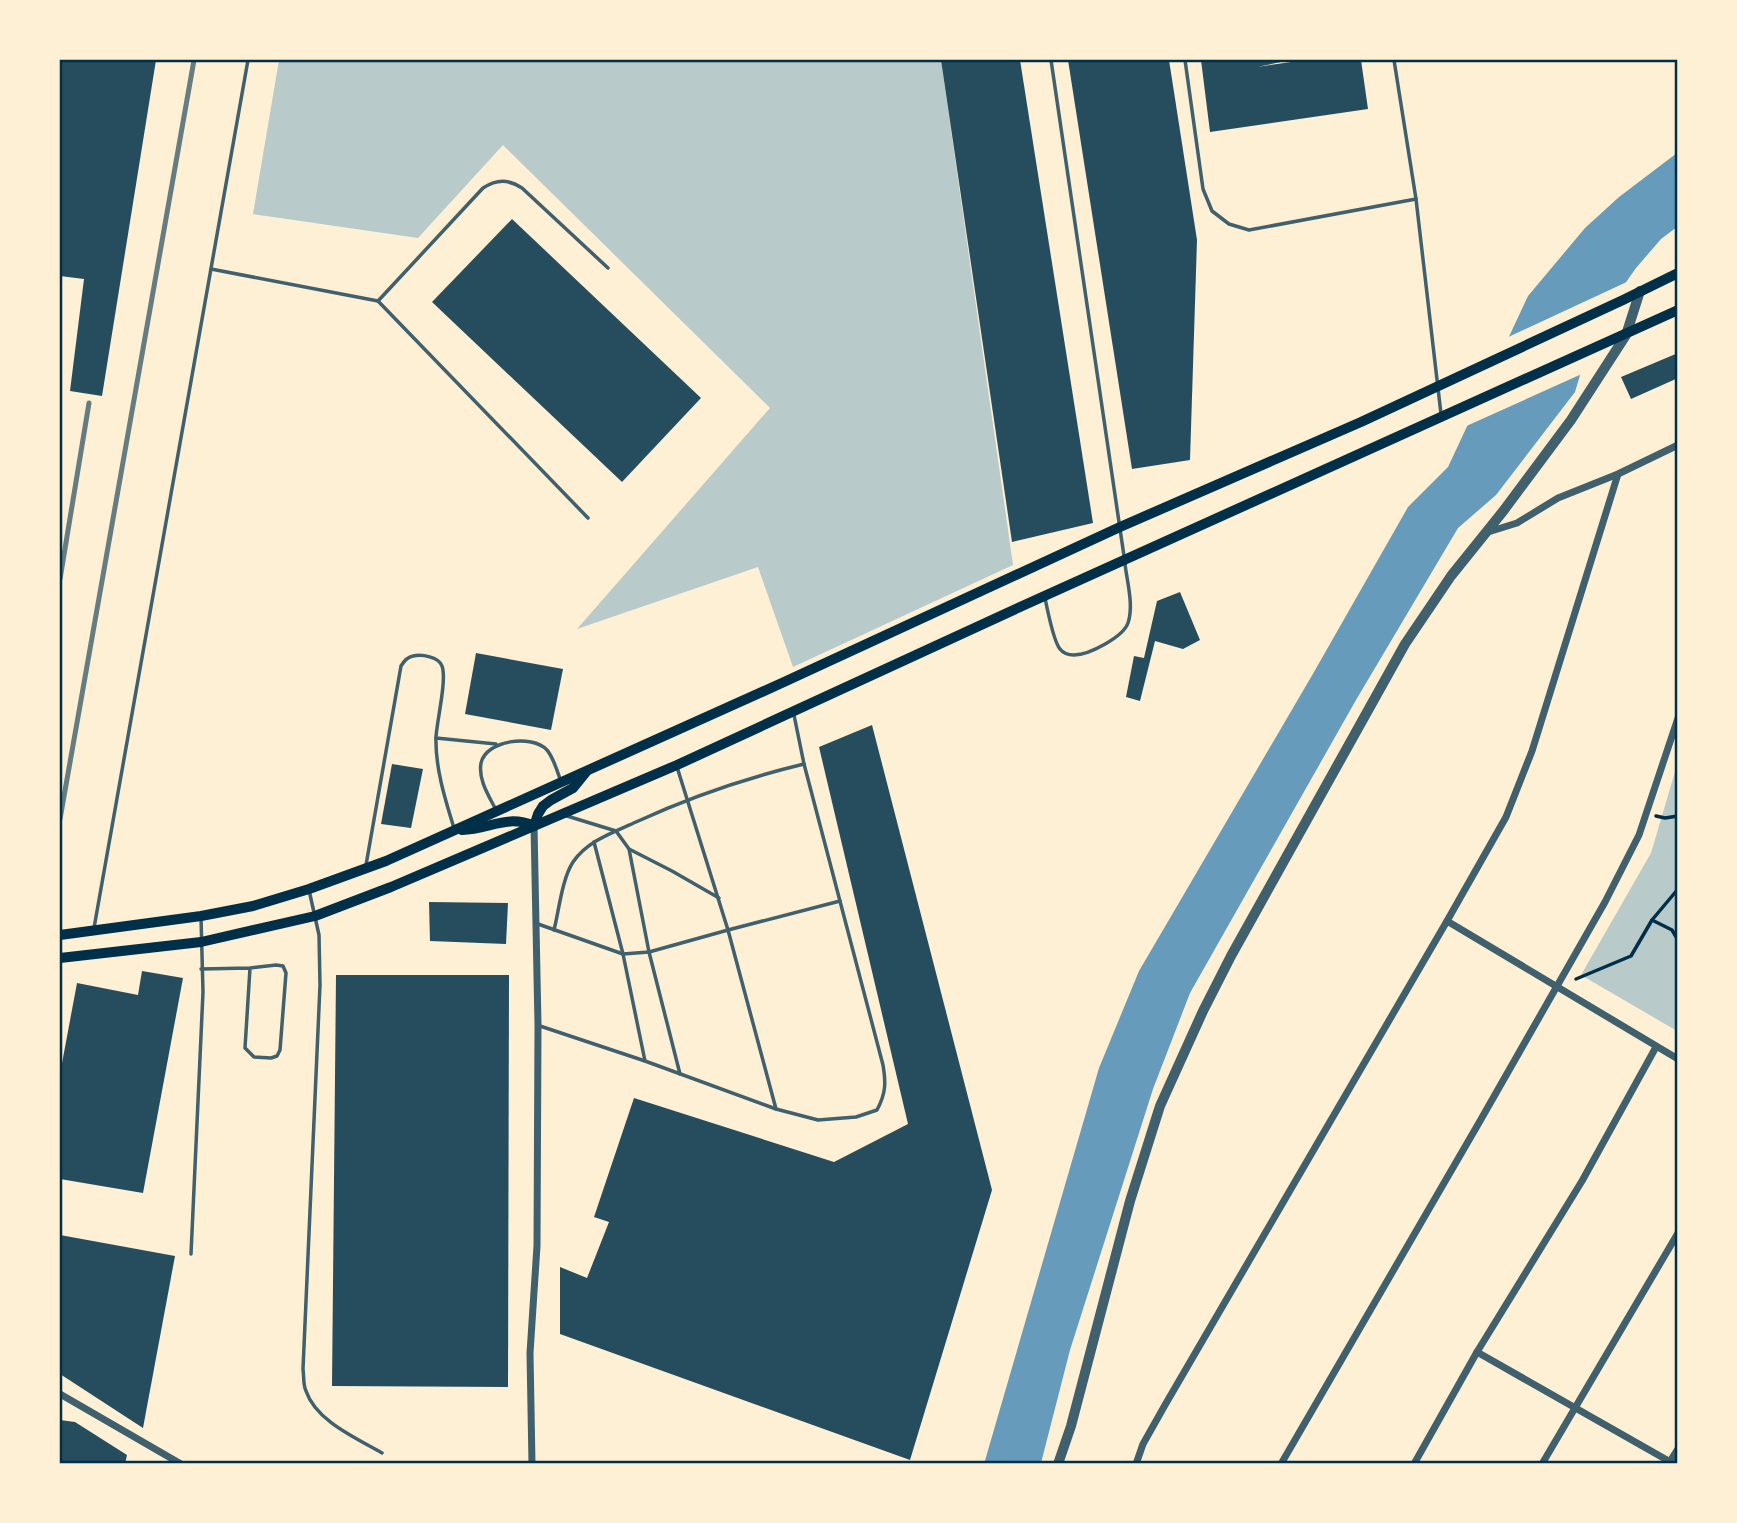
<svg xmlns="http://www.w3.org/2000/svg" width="1737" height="1523" font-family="Signika,sans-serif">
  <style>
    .green { fill: #b9caca }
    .water { fill: #669bbc }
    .pier { fill: #fdf0d5 }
    .building { fill: #264d5e }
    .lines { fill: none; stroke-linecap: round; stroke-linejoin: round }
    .path { stroke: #003049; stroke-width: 3.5 }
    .service { stroke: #3f606c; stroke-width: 3.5 }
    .minor { stroke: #3f606c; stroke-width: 7 }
    .tertiary { stroke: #3f606c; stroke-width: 10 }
    .secondary { stroke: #003049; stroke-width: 10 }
    .rail { stroke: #657d81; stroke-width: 5 }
    .neatline { fill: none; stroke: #003049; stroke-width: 2.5 }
  </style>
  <rect width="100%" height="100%" fill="#fdf0d5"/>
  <g class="green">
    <path d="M279 60H941L1013 565 793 667 758 567 577 629 770 408 503 145 418 238 253 214Z"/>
    <path d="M1677 765V1031L1581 975 1651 853Z"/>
  </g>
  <path class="water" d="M1677 153V227L1661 239 1636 268 1605 312 1587 352 1575 392 1496 495 1458 528 1356 700 1190 993 1153 1089 1070 1350 1041 1463 984 1464 1099 1068 1139 971 1314 672 1408 507 1448 467 1528 296 1585 228 1619 197Z"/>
  <path class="pier" d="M1631 280 1608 313 1590 353 1584 373 1462 428 1504 339Z"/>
  <g class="building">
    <path d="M60 60H156L102 396 70 391 84 279 60 276Z"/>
    <path d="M941 60H1020L1093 523 1012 542Z"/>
    <path d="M1068 60H1169L1197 240 1190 460 1132 469Z"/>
    <path d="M1201 60H1286V61L1257 67 1305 60H1361L1368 109 1210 132Z"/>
    <path d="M512 219 701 398 622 482 432 302Z"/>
    <path d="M1678 353V378L1631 399 1621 377Z"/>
    <path d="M1180 592 1200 640 1183 649 1155 641 1140 701 1126 697 1134 656 1144 658 1157 601Z"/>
    <path d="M476 653 563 669 551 730 465 714Z"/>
    <path d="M872 725 992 1190 910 1460 560 1334V1267L587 1278 609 1222 594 1217 634 1098 834 1162 908 1124 819 747Z"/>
    <path d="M392 764 423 769 411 828 381 824Z"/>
    <path d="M429 902 508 903 506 944 430 941Z"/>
    <path d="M142 971 183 978 143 1193 60 1179V1074L77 983 138 995Z"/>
    <path d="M336 975H509L508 1387 332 1386Z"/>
    <path d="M60 1235 175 1256 143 1428 60 1374Z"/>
    <path d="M60 1420 75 1422 127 1455 125 1464H60Z"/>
  </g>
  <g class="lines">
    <g class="path">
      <path d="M1656 816 1665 818 1678 816"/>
      <path d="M1652 920 1672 930 1678 940"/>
      <path d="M1576 979 1631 956 1652 920 1678 889"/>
    </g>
    <g class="service">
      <path d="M1051 60 1124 556"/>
      <path d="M1185 60 1203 189 1212 211 1229 224 1249 230 1416 199"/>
      <path d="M1394 60 1416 199 1441 414"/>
      <path d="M211 269 378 301 588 518"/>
      <path d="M378 301 483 188C497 179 508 179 522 188L608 268"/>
      <path d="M1045 598C1047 608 1054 642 1060 649 1063 653 1069 655 1074 655 1089 655 1123 637 1128 623 1134 605 1127 582 1125 564"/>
      <path d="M436 738 496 744"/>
      <path d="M677 767 728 930 776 1109"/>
      <path d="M496 810C489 796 478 780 481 763 486 740 532 734 547 750 553 757 557 770 560 779"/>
      <path d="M567 816 616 831 629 849 649 952 680 1074"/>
      <path d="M594 842 623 954 645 1061"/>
      <path d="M629 849 672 871 719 898"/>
      <path d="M366 865 401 666C404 661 407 657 413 656 422 654 439 657 442 666 447 680 437 720 436 737 435 767 445 799 454 828"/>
      <path d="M309 890 319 935 320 985 303 1369C304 1376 303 1385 306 1391 316 1421 356 1438 382 1453"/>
      <path d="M538 924 623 954 649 952 728 930 840 901"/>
      <path d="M94 928 248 60"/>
      <path d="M554 930C559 910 562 879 573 862 587 841 614 832 636 822 690 797 746 778 804 764"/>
      <path d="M201 969 250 968 276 965 283 966 286 973 280 1050 277 1056 271 1058 254 1057 245 1048 250 968"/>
      <path d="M540 1026 645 1061 776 1109 818 1120 856 1117 877 1110C886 1093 886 1083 883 1065L804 764 794 715"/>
      <path d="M191 1254 203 992 201 917"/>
    </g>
    <g class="minor">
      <path d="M1485 533 1517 523 1558 498 1618 474 1678 445"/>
      <path d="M1447 921 1678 1059"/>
      <path d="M1477 1352 1674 1464"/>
      <path d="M60 1394 181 1464"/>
      <path d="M1669 1463 1678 1449"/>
      <path d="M532 1464 530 1353 537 1246 538 1025 534 826"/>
      <path d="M1136 1464 1143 1444 1165 1405 1447 921 1506 817 1532 751 1618 474"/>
      <path d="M1281 1464 1480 1121 1605 902 1639 835 1678 718"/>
      <path d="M1414 1464 1477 1352 1582 1181 1656 1047"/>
      <path d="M1542 1464 1678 1233"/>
    </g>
    <path class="tertiary" d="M1058 1464 1071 1426 1130 1201 1160 1106 1203 1011 1231 956 1405 644 1451 576 1504 510 1571 420 1626 335 1640 291"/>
    <g class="secondary">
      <path d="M534 826 538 814 543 806 551 800 573 788 586 772"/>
      <path d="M462 830C490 829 507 814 534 826"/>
      <path d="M60 935 201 916 253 906 309 889 386 861 784 682 1120 527 1361 422 1623 300 1678 273"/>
      <path d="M60 958 201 942 315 916 391 887 677 765 1020 607 1678 310"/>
    </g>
    <g class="rail">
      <path d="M60 579 89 403"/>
      <path d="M60 819 194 60"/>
    </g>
  </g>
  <rect width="1737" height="1523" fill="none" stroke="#fdf0d5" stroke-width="122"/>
  <rect x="61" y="61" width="1615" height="1401" class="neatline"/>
</svg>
